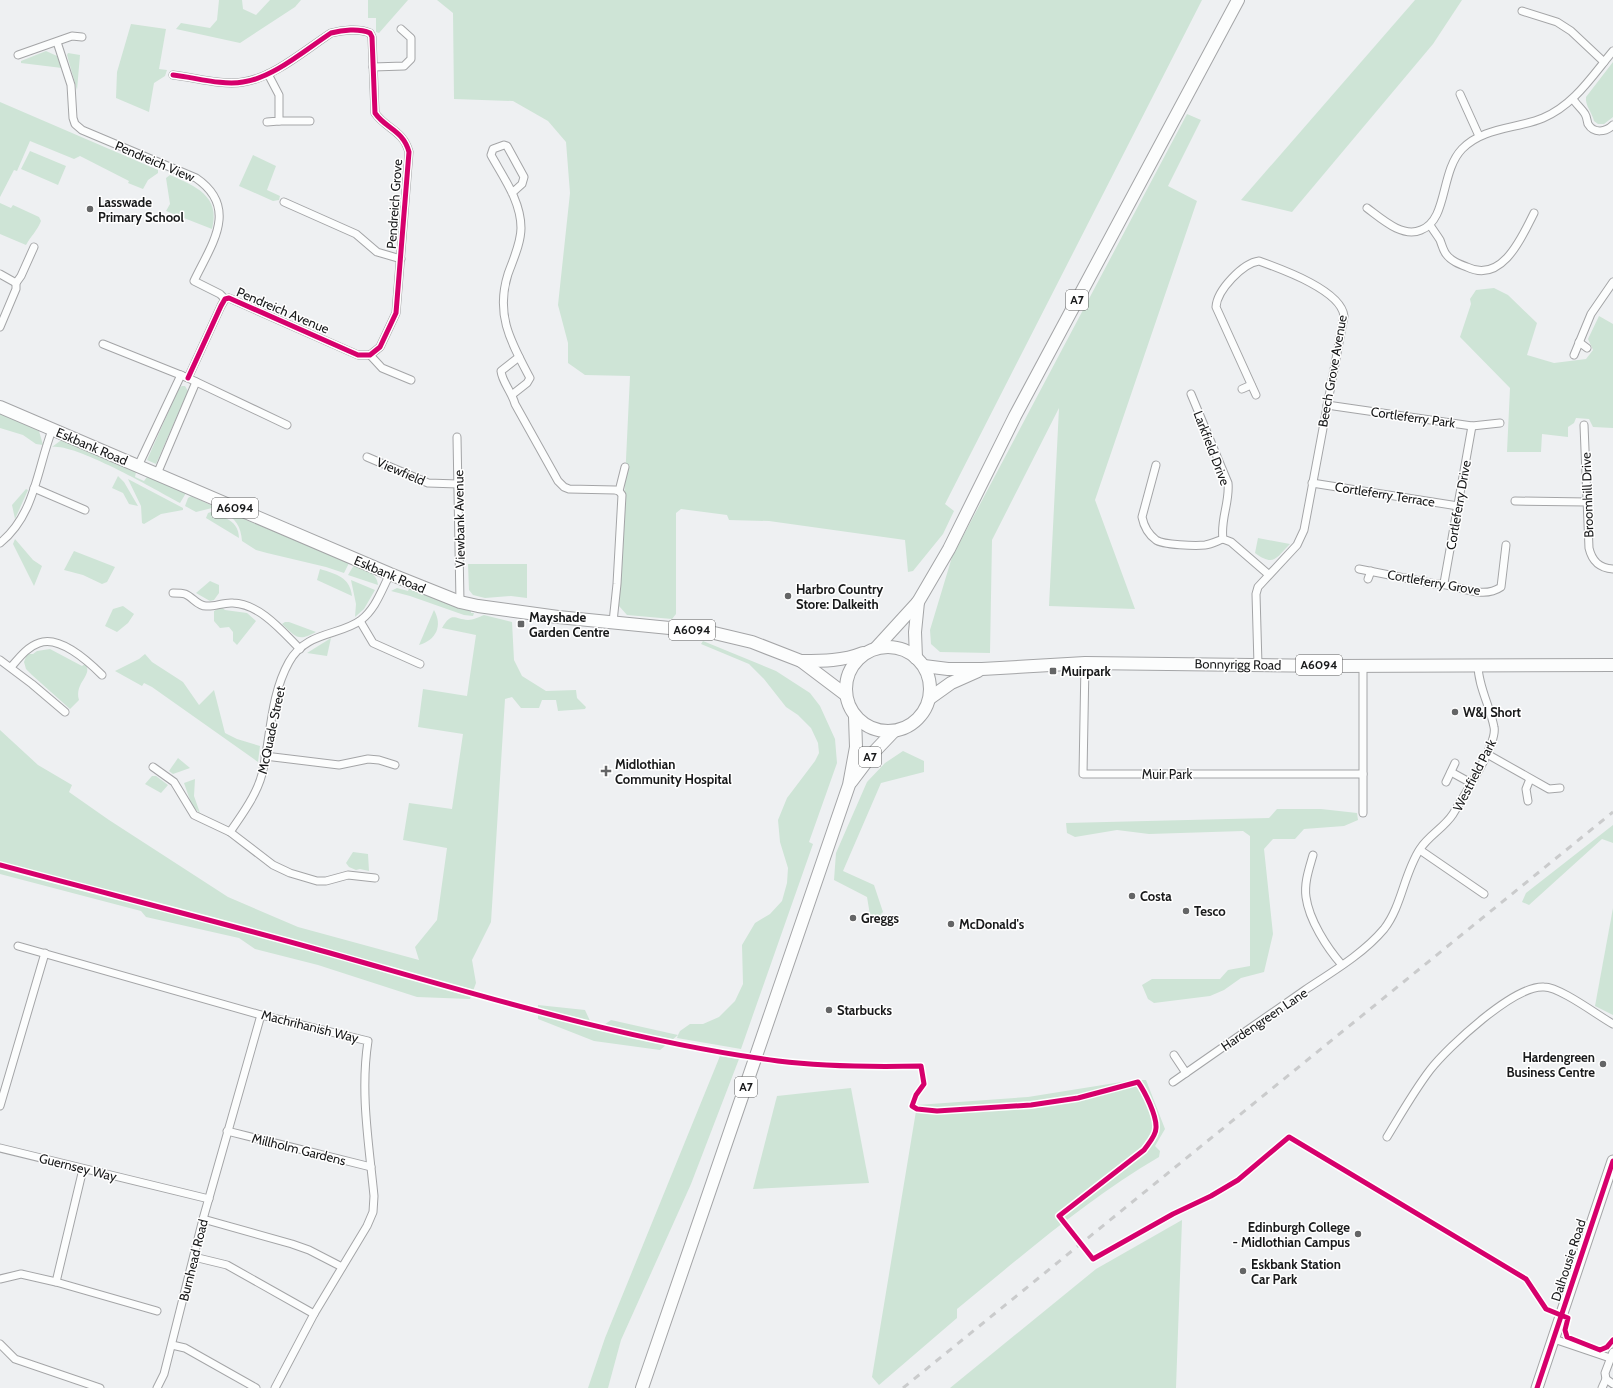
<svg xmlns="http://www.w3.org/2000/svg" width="1613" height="1388" font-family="Cabin,sans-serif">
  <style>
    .green { fill: #cee4d6 }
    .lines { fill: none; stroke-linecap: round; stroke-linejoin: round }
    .minor-casing { stroke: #a4a5a7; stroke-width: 9 }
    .secondary-casing { stroke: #a4a5a7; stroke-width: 13 }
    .primary-casing { stroke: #a4a5a7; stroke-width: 14 }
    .minor { stroke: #fcfdfd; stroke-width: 7 }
    .secondary { stroke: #fcfdfd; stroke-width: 11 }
    .primary { stroke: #fcfdfd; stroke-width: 12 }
    .rail { stroke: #cacbcc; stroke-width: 3; stroke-dasharray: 7 7; stroke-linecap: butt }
    .cycleway-casing { stroke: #fff; stroke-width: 8 }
    .cycleway { stroke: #d6006c; stroke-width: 5 }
    .poi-dot { fill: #646566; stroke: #fff; stroke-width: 1.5 }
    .labels { text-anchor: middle; stroke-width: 3; stroke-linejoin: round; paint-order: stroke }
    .shield { fill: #fff; stroke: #5e5f5f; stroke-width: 1 }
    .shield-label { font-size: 12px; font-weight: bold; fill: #191a1b }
    .street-label { font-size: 13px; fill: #191a1b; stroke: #fff }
    .poi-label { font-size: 13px; font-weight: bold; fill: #191a1b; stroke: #fff; text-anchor: start }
  </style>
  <rect width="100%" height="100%" fill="#eef0f2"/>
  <g class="green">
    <path d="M219 0H242L243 9 256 15 270 0H301L295 7 240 43 176 29 181 23 210 28 217 20Z"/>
    <path d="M368 0H408L379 33 376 32V18H368Z"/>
    <path d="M437 0H1202L945 504 954 511 943 534 913 571 908 572 905 540 769 521 729 520 727 515 681 509 676 513V614L672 619 627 615 619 606 630 376 585 375 568 363V343L558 305 570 193 566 142 548 121 513 101 454 99 453 13Z"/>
    <path d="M1415 0H1462L1433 44 1292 212 1241 200Z"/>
    <path d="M131 24 166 29 159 69 167 70 165 76 154 83 149 112 116 98 117 72Z"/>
    <path d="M46 51 57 56 62 68 21 63V61Z"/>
    <path d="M68 53 80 55 77 90 67 55Z"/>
    <path d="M1613 62V117L1604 124H1598L1594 121C1592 112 1585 106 1586 97Z"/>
    <path d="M0 102 158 170V173L148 180 143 189 128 183 129 181 80 156 74 159 30 141 17 171 14 170 0 197Z"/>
    <path d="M1187 114 1201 120 1168 186 1197 201 1095 500 1135 609 1049 606 1059 408 992 540 990 653 940 652 931 644 930 630 952 557Z"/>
    <path d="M30 151 66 166 58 185 21 169Z"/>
    <path d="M253 155 276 166 267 190 280 196 279 200 273 201 239 186Z"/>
    <path d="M170 175C195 186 221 196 212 229L166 211 170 204 166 178Z"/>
    <path d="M0 203 11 208 13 205 39 217 41 221C37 231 31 236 26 245L0 234Z"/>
    <path d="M1494 288 1508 295 1537 323 1527 355 1554 363 1586 359 1593 350 1588 339 1599 316 1613 324V428L1593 427 1589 419 1576 418 1574 423 1568 427V437L1542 434 1541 452H1507L1510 388 1460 337 1471 304 1470 299 1476 290Z"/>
    <path d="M182 386H185L188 391 156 464 147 460 179 388Z"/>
    <path d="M0 413 39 431 43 445 36 444 23 435 0 428Z"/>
    <path d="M60 441H65L136 472 135 477 144 481 147 477 186 493 180 503C156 490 75 443 52 447Z"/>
    <path d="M118 476 124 482 138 506 129 504 123 493 112 488Z"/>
    <path d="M128 479 183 508V510L161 514 144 524 142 523 141 506Z"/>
    <path d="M26 489 28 490 15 519 12 505Z"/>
    <path d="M191 496 213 506 212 508 196 512 185 506 188 498Z"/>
    <path d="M223 510 349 563 344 573 326 567 267 553 256 550 242 541C241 527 236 518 222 512Z"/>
    <path d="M211 512C224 517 239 521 239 538L206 518 208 513Z"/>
    <path d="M1258 538 1290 544C1276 558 1274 567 1255 553Z"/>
    <path d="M15 539 33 560 42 566 34 586 13 544Z"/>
    <path d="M74 551 115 567 107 582 102 584 83 575 64 570Z"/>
    <path d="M468 564H527V598L511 596 485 598 473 595 469 590Z"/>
    <path d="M354 565C364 569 377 572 378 585L348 575Z"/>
    <path d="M320 569C336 574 350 577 352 596L317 580Z"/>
    <path d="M351 580 375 590 364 609 355 617 356 604Z"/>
    <path d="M210 581 219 585V593L214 600 210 601 196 593Z"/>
    <path d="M397 588 408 591 409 588 455 607 471 610V613H474L473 616 464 615 410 596 391 591Z"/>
    <path d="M123 606 134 614 128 623 117 632 105 626 113 609Z"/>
    <path d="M221 607 225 610 247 613 256 621 237 645 233 641V632L229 627 220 628 214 621V611Z"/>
    <path d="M434 610C443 626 436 640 419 645Z"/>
    <path d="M484 615 512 622 514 660 522 676 546 691 576 690 577 698 586 707 585 709 558 711 556 700H542L539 708H521L512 697 505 699 491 922 472 960 476 983 470 999 417 997 318 965 255 949 239 938 146 917 141 911 0 874V730L38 765 72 785 69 792 109 820 228 897 298 927 419 960 415 947 437 920 447 848 403 840 409 803 452 809 463 734 418 727 423 689 467 696 476 635 442 628C452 611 454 619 468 620 473 620 479 617 484 615Z"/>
    <path d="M285 622H289L316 632C298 642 296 637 282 624Z"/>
    <path d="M331 638 327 656 307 653Z"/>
    <path d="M703 641 776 671 810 693 820 706 835 739 837 763 809 842 813 844 741 1049 677 1038 678 1035 660 1050 594 1041 538 1019V1005L585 1010 591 1023 604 1025 611 1020 678 1035 680 1031 690 1024H703L719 1017 735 1001 743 984 742 945 755 923 770 914 782 901 787 883 788 868 780 842 778 820 787 798 815 761 819 753 818 743 811 728 798 715 786 707 764 679 749 664 701 644Z"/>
    <path d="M50 649 82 666 85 664C94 675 74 682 79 700L70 709 32 675 26 669 24 662 27 654H33L37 651Z"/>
    <path d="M145 654 152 662 183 682 199 705 214 690 225 733 237 739 260 746 258 762 152 687 144 683 142 686 115 671 139 659Z"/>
    <path d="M903 751 924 761V772L881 783 843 871 874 885 883 912 876 919 870 915 867 897 834 880 836 853 867 782 885 763Z"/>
    <path d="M178 758 190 768 173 774 169 771Z"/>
    <path d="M152 776H156L168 785 161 793 145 784Z"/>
    <path d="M195 779 194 796 200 813 192 806 184 783Z"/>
    <path d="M1277 809H1321L1357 813 1358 820 1344 826 1304 829 1295 839H1273L1264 849 1273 934 1264 972 1241 978 1224 990 1210 996 1154 1003 1148 999 1142 985 1152 979H1220L1228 970 1250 966V836L1243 831 1149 834 1117 830 1075 837 1067 833 1066 823 1269 818Z"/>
    <path d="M1613 825V843L1602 839 1529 905 1522 902 1526 893Z"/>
    <path d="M353 852 368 854 369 871 360 869 356 870 349 867 346 863Z"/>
    <path d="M1613 908V1015L1595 1006Z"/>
    <path d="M720 1056 739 1059 691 1184 621 1340 608 1388H588L605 1338Z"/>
    <path d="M1134 1080H1146L1165 1129 1155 1146 1160 1151 1159 1157C1087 1199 1022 1256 957 1309V1318L879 1385 872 1377 917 1105 1028 1097Z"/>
    <path d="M851 1088 869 1183 753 1189 777 1096Z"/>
    <path d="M1182 1220 1176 1388H950L1096 1269Z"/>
  </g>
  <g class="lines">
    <g class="minor-casing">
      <g id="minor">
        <path d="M1522 11 1557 22 1571 31 1604 62"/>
        <path d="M57 42 71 85 73 118 75 124 82 130 196 178C240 208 211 245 194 281L220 294 225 299"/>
        <path d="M18 55 72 36 82 37"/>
        <path d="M373 67 404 66 411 59V38L401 29"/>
        <path d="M173 75C193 77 223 86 243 82 273 78 305 50 331 33 342 30 359 28 370 33L372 37 375 113C386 129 403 130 409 152L396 313 380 347 370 355H358L229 298 225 299 221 306 188 378"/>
        <path d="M1460 94 1479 136"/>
        <path d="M1573 99C1576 104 1582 109 1585 114 1587 117 1587 121 1588 124 1594 134 1606 132 1613 125"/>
        <path d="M279 121H310"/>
        <path d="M267 122 279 121V95L268 74"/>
        <path d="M512 193 522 184 524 177 507 146 504 145 493 149 491 155C503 177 521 201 521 228 521 243 513 260 508 274 495 315 511 342 530 378L527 383 513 394"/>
        <path d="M284 202 356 234 377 252 401 259"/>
        <path d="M1367 208C1382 219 1402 238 1421 230 1448 220 1440 172 1462 149 1483 127 1517 129 1543 118 1574 105 1592 76 1613 51"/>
        <path d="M1430 225C1433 230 1437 235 1440 240 1442 245 1443 250 1446 254 1451 261 1459 264 1467 267 1502 284 1522 237 1534 213"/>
        <path d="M0 274 16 283"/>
        <path d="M0 327 16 289V283L21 276 34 247"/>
        <path d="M1579 342 1587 348"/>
        <path d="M103 344 188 378 287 425"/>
        <path d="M370 355 382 368 411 380"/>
        <path d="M1574 355 1591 314 1613 282"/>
        <path d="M519 357 501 371C502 382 512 392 515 404L558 481 564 487 569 489 615 490 619 491 622 495 617 584 613 622"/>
        <path d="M1242 389 1251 385"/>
        <path d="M1191 394 1228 483C1230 502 1220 520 1223 539L1231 542 1268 574"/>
        <path d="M1256 395 1216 307C1217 290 1243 263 1259 261 1281 269 1341 290 1344 316L1304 530 1297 545 1258 587 1256 594 1258 665"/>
        <path d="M1327 405 1472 426 1500 423"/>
        <path d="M1584 425 1589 548C1592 561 1599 568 1613 569"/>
        <path d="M457 437 460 602"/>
        <path d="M367 457 428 483 458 484"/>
        <path d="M1156 465 1142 517C1144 527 1148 534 1156 540 1163 545 1196 546 1205 545 1212 544 1217 541 1223 539"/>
        <path d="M138 466 181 375"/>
        <path d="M157 474 196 382"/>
        <path d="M1312 483 1458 506"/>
        <path d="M34 488 85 510"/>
        <path d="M619 491 625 467"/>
        <path d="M1515 501 1587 502"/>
        <path d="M0 543C35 515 37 469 52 430"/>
        <path d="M1359 569 1435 584C1456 583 1481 601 1501 587L1506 545"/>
        <path d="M1368 579 1371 571"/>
        <path d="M1444 583 1472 426"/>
        <path d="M173 593C176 593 182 593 185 594 193 597 197 606 206 606 214 607 224 602 233 603 260 604 282 631 300 649"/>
        <path d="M360 621 373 643 420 664"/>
        <path d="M0 660 32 684 65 712"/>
        <path d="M1085 663 1083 774H1363"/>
        <path d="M11 667C19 658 27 647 39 643 59 635 88 661 102 675"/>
        <path d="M1487 754 1549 789 1560 788"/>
        <path d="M265 756 339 765 368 759 379 760 395 765"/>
        <path d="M153 767 174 782 194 815 230 832 273 865 290 873 317 881H326L348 875 375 878"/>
        <path d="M1451 772 1471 783"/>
        <path d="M1446 782 1455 763"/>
        <path d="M1528 801 1526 789 1530 779"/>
        <path d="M1363 813V666"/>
        <path d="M230 832C242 815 257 794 262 774 271 737 270 696 289 662 306 631 340 636 361 620 376 608 381 591 390 574"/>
        <path d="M1420 850 1484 894"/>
        <path d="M1313 855C1309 869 1304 883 1306 897 1309 920 1327 948 1342 965"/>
        <path d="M18 946 261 1015 368 1041C360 1093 369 1144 374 1196L373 1212 367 1226 314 1314 275 1388"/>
        <path d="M1174 1055 1186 1073"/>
        <path d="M1173 1082C1217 1051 1261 1021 1305 990 1332 972 1363 954 1384 929 1402 906 1404 873 1420 849 1429 835 1444 828 1453 814 1463 797 1498 744 1494 727 1490 706 1478 686 1478 665"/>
        <path d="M0 1106 45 953"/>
        <path d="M227 1131 371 1167"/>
        <path d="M1387 1137C1401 1114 1414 1091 1430 1070 1448 1047 1514 985 1544 987 1560 987 1597 1015 1613 1024"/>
        <path d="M0 1148 209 1199"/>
        <path d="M83 1169 56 1282 157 1311"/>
        <path d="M203 1219 292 1244 309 1250 342 1267"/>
        <path d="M194 1257 227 1265 314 1314"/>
        <path d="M0 1279 21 1274 56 1282"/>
        <path d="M1554 1339 1610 1358"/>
        <path d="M0 1344 15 1359 100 1388"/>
        <path d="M172 1345 185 1348 256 1388"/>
        <path d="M1613 1352 1605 1373 1606 1379 1613 1384"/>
        <path d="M157 1388 164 1374 203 1219 261 1015"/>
        <path d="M1602 1388 1606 1379"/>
      </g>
    </g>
    <g class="secondary-casing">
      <path id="secondary" d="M1537 1388 1613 1161"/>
    </g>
    <g class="primary-casing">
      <g id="primary">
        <path d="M0 407 390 574 460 602 478 606 558 617 710 632 752 642 801 661 846 695"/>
        <circle cx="888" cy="689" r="42"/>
        <path d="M876 648 918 602 949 549 1015 416 1238 0"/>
        <path d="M916 658 915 632 918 602"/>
        <path d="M801 661C823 661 843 661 863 653"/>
        <path d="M924 666 948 669H982L1085 663 1335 666 1613 665"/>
        <path d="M930 698 951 683 978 671"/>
        <path d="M851 782 873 753 894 731"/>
        <path d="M642 1388 849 785 856 747 855 717"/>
      </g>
    </g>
    <use href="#minor" class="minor"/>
    <use href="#secondary" class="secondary"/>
    <use href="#primary" class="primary"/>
    <path class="rail" d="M903 1388 1613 812"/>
    <g class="cycleway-casing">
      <g id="cycleway">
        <path d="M173 75C193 77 223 86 243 82 273 78 305 50 331 33 342 30 359 28 370 33L372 37 375 113C386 129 403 130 409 152L396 313 380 347 370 355H358L229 298 225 299 221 306 188 378"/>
        <path d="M0 865C104 893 208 919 312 948 466 991 620 1040 778 1061 826 1067 873 1067 921 1066L924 1084 916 1095 912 1106 917 1109 937 1111 1031 1105 1078 1098 1138 1082C1145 1092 1157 1116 1156 1128 1156 1136 1148 1144 1144 1150L1059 1216 1093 1259 1173 1214 1211 1196 1238 1180 1289 1137 1526 1279 1546 1309 1568 1318 1565 1330 1567 1337 1600 1350 1607 1347 1613 1340"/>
        <path d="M1537 1388 1613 1161"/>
      </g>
    </g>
    <use href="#cycleway" class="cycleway"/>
  </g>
  <g class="poi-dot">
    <circle cx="90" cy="209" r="4"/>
    <circle cx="788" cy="596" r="4"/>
    <rect x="517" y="620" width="8" height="8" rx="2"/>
    <rect x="1049" y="667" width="8" height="8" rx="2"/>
    <circle cx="1455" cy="712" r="4"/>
    <path d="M604 765h4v4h4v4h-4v4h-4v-4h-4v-4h4z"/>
    <circle cx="1132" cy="896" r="4"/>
    <circle cx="1186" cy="911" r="4"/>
    <circle cx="853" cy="918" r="4"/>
    <circle cx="951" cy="924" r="4"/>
    <circle cx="829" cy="1010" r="4"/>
    <circle cx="1603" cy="1064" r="4"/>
    <circle cx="1358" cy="1234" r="4"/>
    <circle cx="1243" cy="1271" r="4"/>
  </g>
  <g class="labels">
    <g class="shield">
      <rect x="1066" y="290" width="22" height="20" rx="3"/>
      <rect x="212" y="498" width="46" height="20" rx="3"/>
      <rect x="669" y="620" width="46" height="20" rx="3"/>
      <rect x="1296" y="655" width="46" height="20" rx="3"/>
      <rect x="859" y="747" width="22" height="20" rx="3"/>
      <rect x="735" y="1077" width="22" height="20" rx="3"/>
    </g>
    <g class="shield-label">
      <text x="1077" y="304">A7</text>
      <text x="235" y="512">A6094</text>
      <text x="692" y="634">A6094</text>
      <text x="1319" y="669">A6094</text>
      <text x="870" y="761">A7</text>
      <text x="746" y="1091">A7</text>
    </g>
    <g class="street-label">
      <text transform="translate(155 161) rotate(23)" y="5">Pendreich View</text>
      <text transform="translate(394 204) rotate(-86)" y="5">Pendreich Grove</text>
      <text transform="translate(283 310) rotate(23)" y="5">Pendreich Avenue</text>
      <text transform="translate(1332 371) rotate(-80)" y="5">Beech Grove Avenue</text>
      <text transform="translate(1413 417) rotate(8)" y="5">Cortleferry Park</text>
      <text transform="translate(92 446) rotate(23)" y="5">Eskbank Road</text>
      <text transform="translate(1212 448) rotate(69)" y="5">Larkfield Drive</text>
      <text transform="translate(401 471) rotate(23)" y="5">Viewfield</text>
      <text transform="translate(1385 494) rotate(9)" y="5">Cortleferry Terrace</text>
      <text transform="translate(1587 495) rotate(-92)" y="5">Broomhill Drive</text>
      <text transform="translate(1458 505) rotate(-80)" y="5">Cortleferry Drive</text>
      <text transform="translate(459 519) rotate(-91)" y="5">Viewbank Avenue</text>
      <text transform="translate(390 574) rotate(23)" y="5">Eskbank Road</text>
      <text transform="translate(1434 582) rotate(10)" y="5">Cortleferry Grove</text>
      <text transform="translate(1238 664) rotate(1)" y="5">Bonnyrigg Road</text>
      <text transform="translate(271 730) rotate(-78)" y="5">McQuade Street</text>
      <text x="1167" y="779">Muir Park</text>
      <text transform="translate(1474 775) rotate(-63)" y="5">Westfield Park</text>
      <text transform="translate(1264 1019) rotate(-34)" y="5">Hardengreen Lane</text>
      <text transform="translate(310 1026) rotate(14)" y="5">Machrihanish Way</text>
      <text transform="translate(299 1149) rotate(14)" y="5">Millholm Gardens</text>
      <text transform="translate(78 1167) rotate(14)" y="5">Guernsey Way</text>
      <text transform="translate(193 1260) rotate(-76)" y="5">Burnhead Road</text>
      <text transform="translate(1568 1260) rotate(-72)" y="5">Dalhousie Road</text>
    </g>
    <g class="poi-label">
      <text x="98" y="207">Lasswade<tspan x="98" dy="15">Primary School</tspan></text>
      <text x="796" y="594">Harbro Country<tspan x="796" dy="15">Store: Dalkeith</tspan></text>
      <text x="529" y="622">Mayshade<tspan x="529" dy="15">Garden Centre</tspan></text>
      <text x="1061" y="676">Muirpark</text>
      <text x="1463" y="717">W&amp;J Short</text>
      <text x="615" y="769">Midlothian<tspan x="615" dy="15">Community Hospital</tspan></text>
      <text x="1140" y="901">Costa</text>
      <text x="1194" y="916">Tesco</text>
      <text x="861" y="923">Greggs</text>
      <text x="959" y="929">McDonald's</text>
      <text x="837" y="1015">Starbucks</text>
      <text x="1595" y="1062" text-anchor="end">Hardengreen<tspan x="1595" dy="15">Business Centre</tspan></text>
      <text x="1350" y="1232" text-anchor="end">Edinburgh College<tspan x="1350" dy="15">- Midlothian Campus</tspan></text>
      <text x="1251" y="1269">Eskbank Station<tspan x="1251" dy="15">Car Park</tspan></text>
    </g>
  </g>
</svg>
